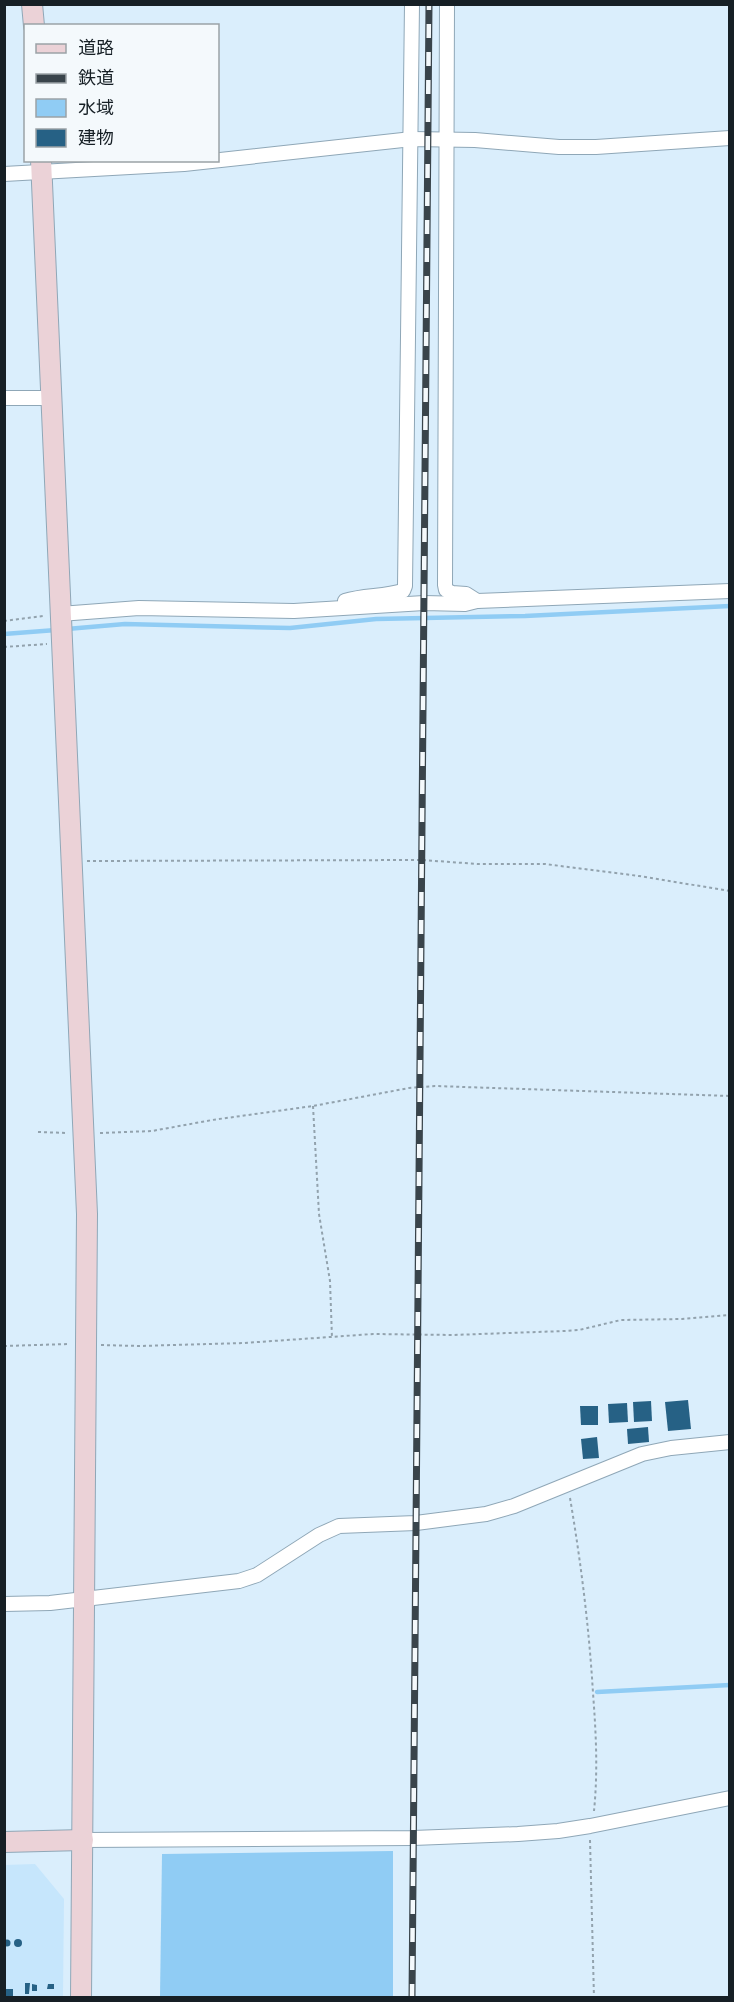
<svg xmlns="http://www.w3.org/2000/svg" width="734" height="2002" font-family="Helvetica,'Noto Sans JP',sans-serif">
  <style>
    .built { fill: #c6e6fc }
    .water { fill: #90ccf4 }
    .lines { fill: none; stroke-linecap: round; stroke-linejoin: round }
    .stream { stroke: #90ccf4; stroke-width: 4.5 }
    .building { fill: #266185 }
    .street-casing { stroke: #8fa7b7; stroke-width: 16 }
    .secondary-casing { stroke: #8fa7b7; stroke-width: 22 }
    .path { stroke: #92a2ad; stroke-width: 2; stroke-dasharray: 3 3; stroke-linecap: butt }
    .street { stroke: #fff; stroke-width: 14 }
    .secondary { stroke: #ebd2d7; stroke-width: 20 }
    .rail-casing { stroke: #39444b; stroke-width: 7 }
    .rail { stroke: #f4f9fc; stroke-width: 4.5; stroke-dasharray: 14; stroke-linecap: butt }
  </style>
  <rect width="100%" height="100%" fill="#daeefc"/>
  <path class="built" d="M35 1864 64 1899 63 1997H5L4 1865Z"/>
  <path class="water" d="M393 1851V1997H160L162 1854Z"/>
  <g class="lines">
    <g class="stream">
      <path d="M67 629 125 624 290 628 376 619 525 616 730 606"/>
      <path d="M4 634 56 630"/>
      <path d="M597 1692 730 1685"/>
    </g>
  </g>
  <g class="building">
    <path d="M688 1400 691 1429 668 1431 665 1402Z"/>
    <path d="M651 1401 652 1421 634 1422 633 1402Z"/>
    <path d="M627 1403 628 1422 609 1423 608 1404Z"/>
    <path d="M580 1406H598V1425H581Z"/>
    <path d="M648 1427 649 1442 628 1444 627 1429Z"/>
    <path d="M597 1437 599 1458 583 1459 581 1439Z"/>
    <circle cx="18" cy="1943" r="4"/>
    <circle cx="7" cy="1943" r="3.5"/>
    <path d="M25 1983H30L29 1994H25Z"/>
    <path d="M32 1984 37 1985V1991H32Z"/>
    <path d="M48 1984H54V1989H47Z"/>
    <rect x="4" y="1989" width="9" height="9"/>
  </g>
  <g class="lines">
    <g class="street-casing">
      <g id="street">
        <path d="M447 4 445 585 446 590 452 593 466 594 477 601"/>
        <path d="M4 174 184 164 412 139 475 140 559 147H596L730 138"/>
        <path d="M4 398H51"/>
        <path d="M345 601C364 595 384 597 403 591L405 586 412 4"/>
        <path d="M60 614 139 608 294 611 424 603 465 604 477 601 730 591"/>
        <path d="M4 1604 50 1603 239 1581 257 1575 319 1535 339 1526 416 1523 486 1514 514 1506 642 1454 671 1448 730 1442"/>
        <path d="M83 1840 413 1838 518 1834 558 1831 590 1826 730 1798"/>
      </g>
    </g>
    <g class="secondary-casing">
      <g id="secondary">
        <path d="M32 4 34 26"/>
        <path d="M41 160 87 1214 81 1998"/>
        <path d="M4 1842 83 1840"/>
      </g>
    </g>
    <g class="path">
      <path d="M4 621 43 616"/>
      <path d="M4 647 47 644"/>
      <path d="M87 861 422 860 478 864H545L639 876 730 891"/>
      <path d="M313 1106 319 1214 330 1281 332 1338"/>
      <path d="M38 1132 68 1133"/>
      <path d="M100 1133 152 1131 212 1120 313 1106 409 1088 435 1086 730 1096"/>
      <path d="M101 1345 139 1346 244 1343 373 1334 453 1335 564 1331 579 1330 621 1320 682 1319 730 1315"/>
      <path d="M4 1346 69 1344"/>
      <path d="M570 1498C581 1563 589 1627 593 1693 596 1733 598 1771 594 1811"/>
      <path d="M590 1840 594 1998"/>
    </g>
    <use href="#street" class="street"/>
    <use href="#secondary" class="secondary"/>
    <g class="rail-casing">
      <path id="rail" d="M412 1998 429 4"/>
    </g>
    <use href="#rail" class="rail"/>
  </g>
  <rect width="734" height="2002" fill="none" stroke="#161f25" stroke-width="12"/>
  <rect x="24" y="24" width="195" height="138" fill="#f4f9fc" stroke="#9ba2a6" stroke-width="1.5"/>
  <rect x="36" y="44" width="30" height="9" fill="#ebd2d7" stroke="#9ba2a6" stroke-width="1.5"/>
  <text x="78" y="54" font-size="18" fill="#161f25">道路</text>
  <rect x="36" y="74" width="30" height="9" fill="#39444b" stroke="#9ba2a6" stroke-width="1.5"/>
  <text x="78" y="84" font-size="18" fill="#161f25">鉄道</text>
  <rect x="36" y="99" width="30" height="18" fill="#90ccf4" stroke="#9ba2a6" stroke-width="1.5"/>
  <text x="78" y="114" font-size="18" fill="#161f25">水域</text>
  <rect x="36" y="129" width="30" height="18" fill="#266185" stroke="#9ba2a6" stroke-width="1.5"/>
  <text x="78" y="144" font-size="18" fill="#161f25">建物</text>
</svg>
